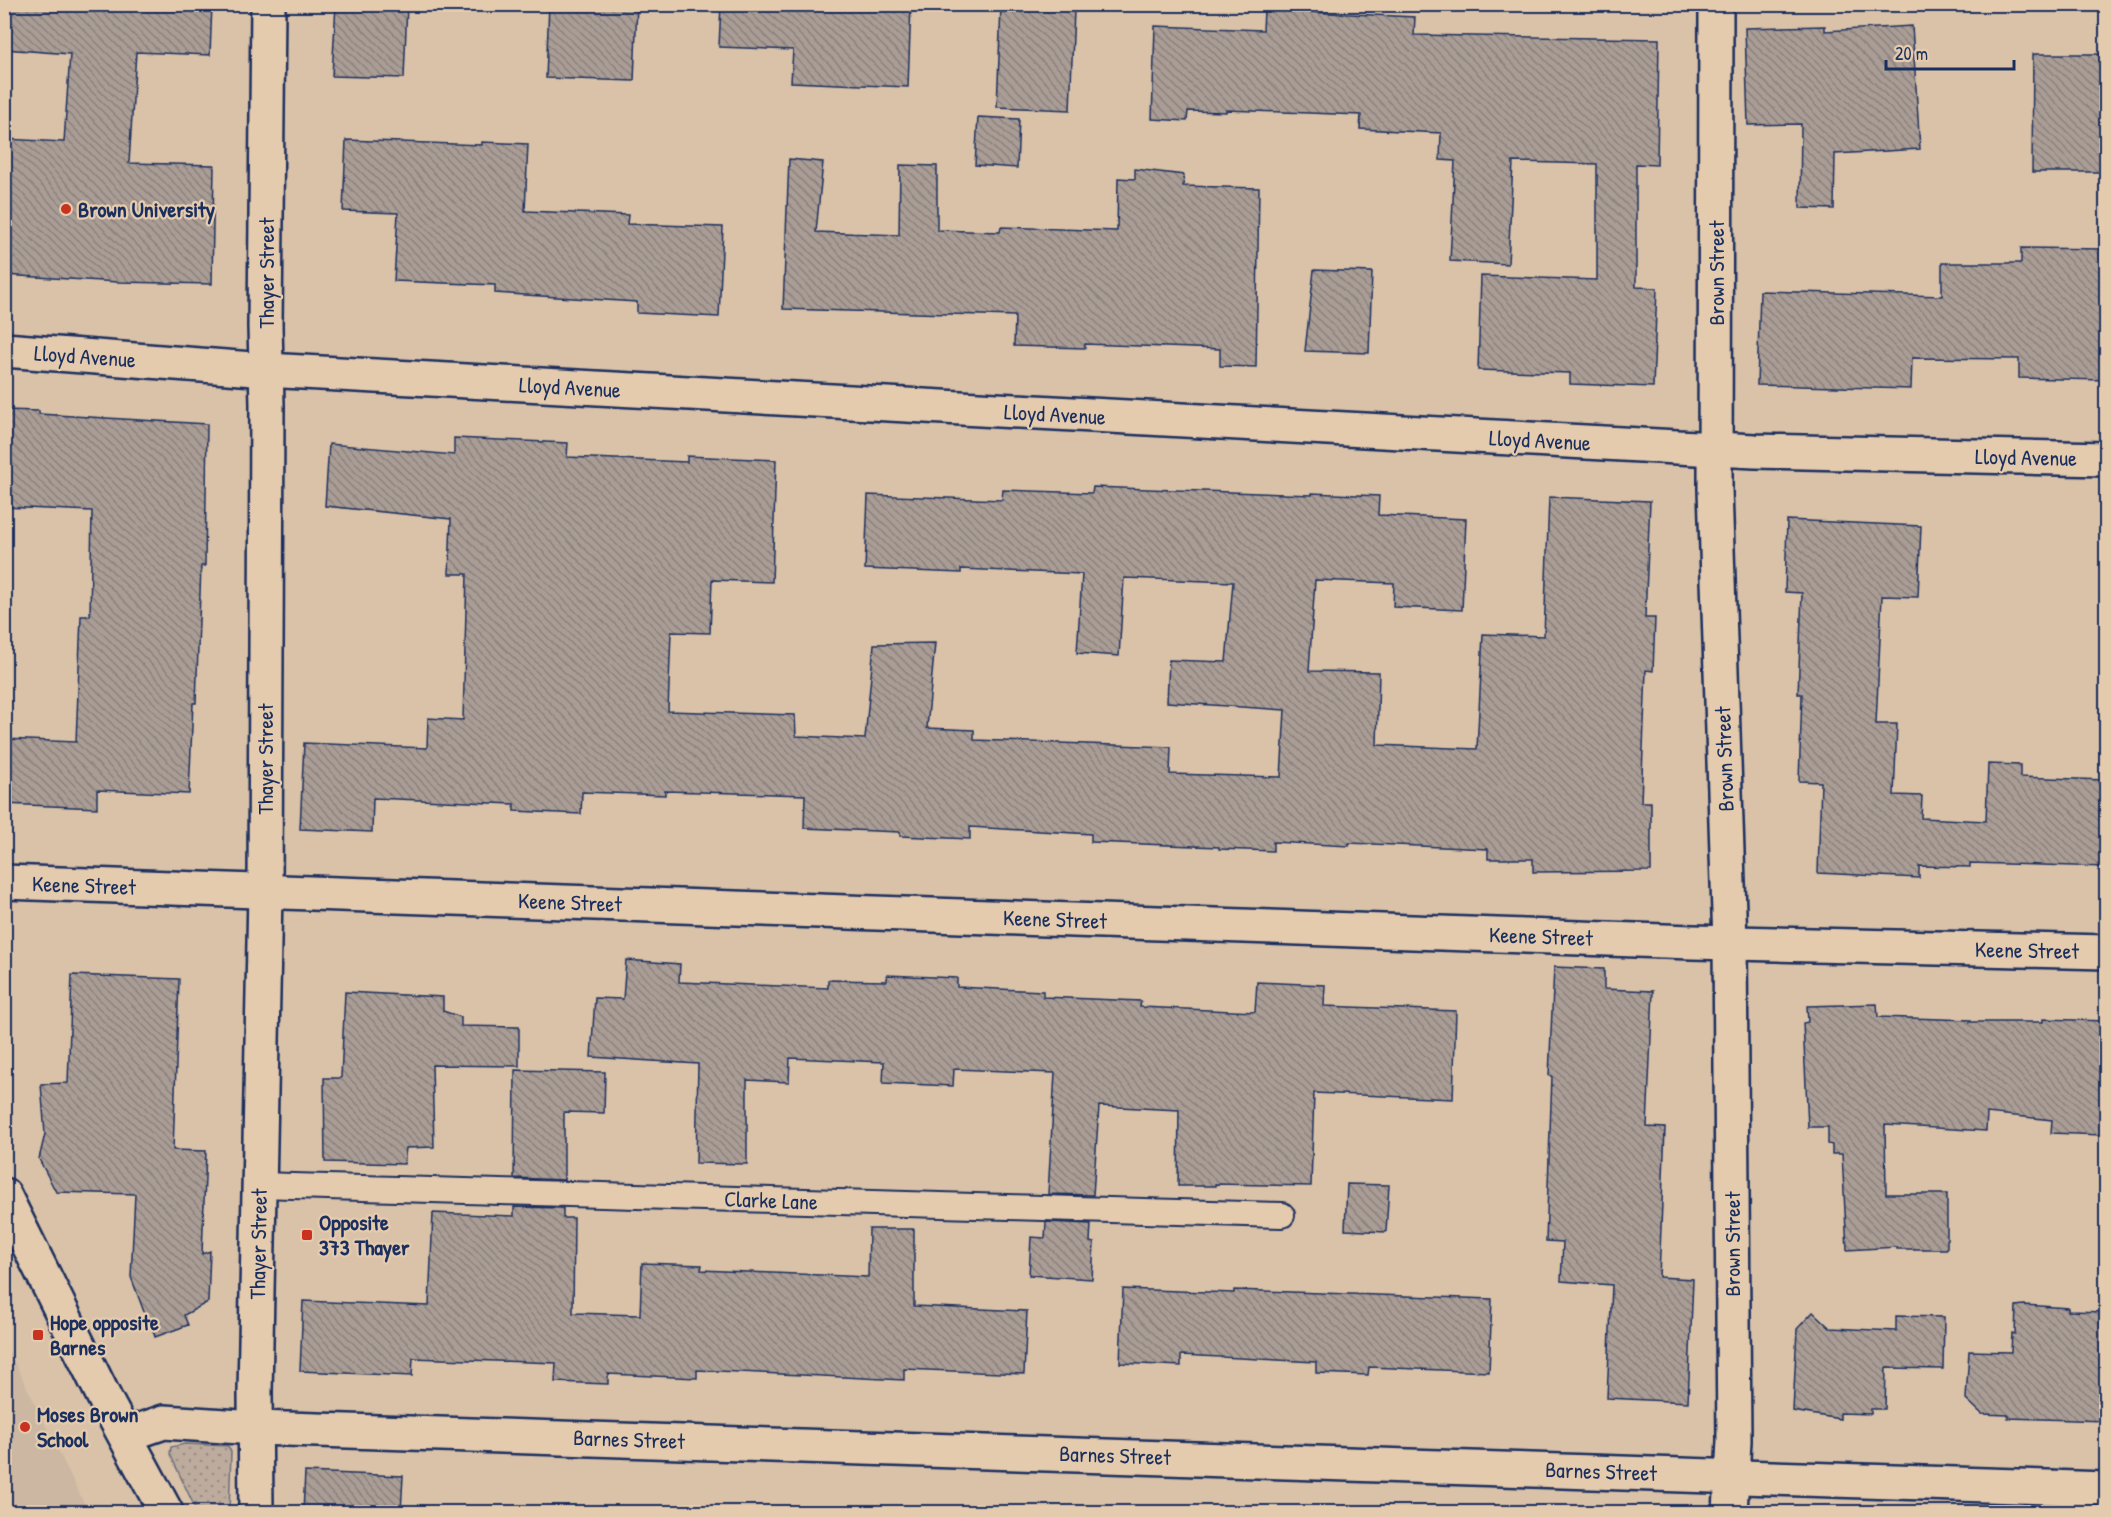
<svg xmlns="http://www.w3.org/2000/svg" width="2111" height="1517" font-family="'Patrick Hand',sans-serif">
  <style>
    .built { fill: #cbb7a2 }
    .garden { fill: url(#garden-dots); stroke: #6c6e7e; stroke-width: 1.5 }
    .building { fill: url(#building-back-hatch); stroke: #1b2f5e; stroke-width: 1.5 }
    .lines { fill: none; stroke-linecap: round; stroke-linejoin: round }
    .service-casing { stroke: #1b2f5e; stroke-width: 28 }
    .minor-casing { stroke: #1b2f5e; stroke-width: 38 }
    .tertiary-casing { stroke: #1b2f5e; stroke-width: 38 }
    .service { stroke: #e5cbad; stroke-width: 24 }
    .minor { stroke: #e5cbad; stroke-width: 33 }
    .tertiary { stroke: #e5cbad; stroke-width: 33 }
    .poi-dot { fill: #c8321e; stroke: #e5cbad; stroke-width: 2 }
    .labels { text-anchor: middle; stroke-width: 4.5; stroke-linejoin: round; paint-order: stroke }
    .poi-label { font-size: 22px; font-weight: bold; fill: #1b2f5e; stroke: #e5cbad; text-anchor: start }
    .street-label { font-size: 22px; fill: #1b2f5e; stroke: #e5cbad }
  </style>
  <defs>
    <pattern id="garden-dots" width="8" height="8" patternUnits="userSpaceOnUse" patternTransform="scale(1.5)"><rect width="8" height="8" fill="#bdac9d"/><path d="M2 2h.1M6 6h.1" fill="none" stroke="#998c83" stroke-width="1.8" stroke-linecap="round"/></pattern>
    <pattern id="building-back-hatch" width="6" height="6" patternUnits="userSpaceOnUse" patternTransform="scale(1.5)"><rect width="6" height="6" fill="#aa9d95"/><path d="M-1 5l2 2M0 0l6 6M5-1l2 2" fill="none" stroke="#8a807d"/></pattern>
  </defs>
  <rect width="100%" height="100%" fill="#d9c2a8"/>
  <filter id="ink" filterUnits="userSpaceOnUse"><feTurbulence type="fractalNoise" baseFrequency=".0167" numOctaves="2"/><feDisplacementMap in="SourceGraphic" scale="12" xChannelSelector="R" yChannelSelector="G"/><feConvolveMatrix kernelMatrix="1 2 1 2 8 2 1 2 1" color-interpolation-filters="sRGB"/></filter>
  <g filter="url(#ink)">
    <path class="built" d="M4 1343H5L88 1511 84 1512H5Z"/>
    <path class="garden" d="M185 1444 228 1446 231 1452 229 1512H197L170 1454 171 1447Z"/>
    <g class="building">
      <path d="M4 4H212L210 55 136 52 129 163 214 165 212 284 118 282 4 275V139L64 142 70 54 4 49Z"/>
      <path d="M336 4H407L404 78 332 76Z"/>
      <path d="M549 4H637L634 81 546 78Z"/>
      <path d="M721 4H911L908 87 791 82 793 50 719 47Z"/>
      <path d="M1001 7 1074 10 1070 110 997 107Z"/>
      <path d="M1264 10 1415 17 1414 35 1659 39 1657 165 1636 164V287L1657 288 1653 387 1570 384V373L1478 370 1481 276 1597 280V164L1513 162 1508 264 1450 261 1455 161 1440 160 1441 133 1360 129 1361 115 1226 110V112L1188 111 1187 121 1152 119 1155 26 1263 30Z"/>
      <path d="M1825 26V31L1912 26 1920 149 1835 154 1834 209 1800 208 1801 124 1748 125 1745 28Z"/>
      <path d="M2033 54H2106V172H2032Z"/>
      <path d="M978 117 1019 119 1017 168 975 165Z"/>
      <path d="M346 140 482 145V142L528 144 525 211 628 215 627 224 723 227 719 317 637 313V302L495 293V285L394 281 398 213 343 211Z"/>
      <path d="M789 159 823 162 816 232 899 235 900 165 937 166V230L1000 232 1001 227 1117 231 1118 178 1135 179V169L1184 175 1183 186 1259 188 1256 367 1220 366V349L1085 344V348L1014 346 1015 316 783 309Z"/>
      <path d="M2021 248 2106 249V380L2019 378V359L1912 358 1911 389 1757 385 1760 291 1942 296V263H2021Z"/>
      <path d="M1314 270 1372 272 1369 353 1305 351Z"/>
      <path d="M4 410 39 411V414L207 424 205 566H201L196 703H193L189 794 97 790V808L4 804V739L76 742 81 616H90L92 511 4 507Z"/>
      <path d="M454 438 568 443 567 457 687 462V456L776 460 772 582 712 580 710 633 671 632 668 711 795 715 796 736 865 739 874 644 935 643 927 728 974 730V740L1171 747 1170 774 1281 777 1285 710 1167 702 1169 660 1226 662 1233 582 1124 578 1119 656 1077 653 1082 574 961 569V573L865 569 868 495 1002 500 1003 490 1092 493 1093 487 1312 495V493L1379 496 1378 515 1466 519 1462 610 1393 607 1394 583 1315 580 1309 671 1379 672 1377 745 1477 749 1483 634 1544 636 1549 497 1650 501 1645 618H1655L1653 671 1646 670 1641 802H1651V871L1533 872V859H1488V849L1349 843V846L1273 842V851L1219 849V847L1091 842V834L970 827V839L900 836V832L804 828 805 795 665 791V795L582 792 581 814 514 811V804L373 798 372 832 300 829 304 743 427 748 428 718 463 720 467 574H449L451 519 325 506 329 444 454 455Z"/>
      <path d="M1787 520 1921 526 1918 597 1882 596 1876 724H1897L1894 795 1922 796 1921 818 1986 821 1988 764 2020 765V777L2106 780V867L1970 863V867L1919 866V878L1818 873 1821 782 1799 781 1802 694H1798L1802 593 1785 592Z"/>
      <path d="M626 960 680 964 679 982 828 988V980L887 981V975L957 978V987L1043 991V997L1141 1001 1140 1007 1255 1012 1257 982 1325 985 1324 1006 1456 1011 1453 1099 1314 1093 1311 1186 1215 1184V1186H1178L1179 1110 1099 1106 1093 1195 1048 1194 1055 1073 954 1069 953 1086 883 1083 884 1062 790 1058 789 1082 747 1080V1164L696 1163 698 1064 591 1057 595 998 623 999Z"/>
      <path d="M1554 967 1604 969V989L1653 991 1647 1127 1665 1128 1659 1277 1693 1279 1688 1402 1607 1398 1612 1285 1561 1281 1563 1242 1546 1241 1552 1076H1549Z"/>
      <path d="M72 975 179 979 173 1150 206 1151 202 1254 210 1251 208 1302 184 1315 188 1325 155 1337 152 1327 150 1328 131 1277 135 1194 56 1192 39 1159 45 1134 41 1084 68 1083Z"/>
      <path d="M345 992 443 997V1011L461 1017V1026L519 1027V1066L432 1065 434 1147 406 1148 404 1164 325 1162 324 1078H341Z"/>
      <path d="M1877 1004 1878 1017 1971 1020 1970 1022H2043V1019L2106 1021V1130H2102V1135L2051 1133 2052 1120 1987 1113 1986 1131 1885 1125 1886 1194H1947V1249H1897V1247L1847 1250 1842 1154H1832V1145L1828 1144V1127H1808L1803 1023 1808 1022 1807 1006Z"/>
      <path d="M515 1070 605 1072 604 1113 564 1112V1180L514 1178Z"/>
      <path d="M1347 1184 1389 1185 1386 1232 1345 1230Z"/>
      <path d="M514 1207 563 1208V1218H574L573 1313 640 1315 642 1263 702 1265 701 1270 868 1277 869 1229H914V1306L1027 1311 1024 1374 904 1369V1380L697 1370V1378L608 1374V1384L555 1382 556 1363 413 1358 412 1376 300 1371 303 1301 429 1306 433 1213 514 1216Z"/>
      <path d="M1046 1222 1091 1224 1090 1242 1094 1243 1092 1279 1029 1275 1031 1237 1045 1238Z"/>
      <path d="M1123 1289 1234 1293V1290L1492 1299 1489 1372 1369 1367 1368 1375 1316 1373V1362L1181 1355V1366L1120 1363Z"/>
      <path d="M2024 1305 2068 1308V1311L2106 1312V1421L2008 1418V1415L1982 1414 1966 1399 1969 1351 2011 1352 2012 1333 2015 1334 2016 1306Z"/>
      <path d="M1813 1312 1830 1328 1896 1331V1316L1944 1317 1943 1369 1886 1368 1885 1409H1871V1414L1840 1413V1419L1793 1411 1797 1329Z"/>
      <path d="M305 1472 403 1476 401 1512H303Z"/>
    </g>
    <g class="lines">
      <g class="service-casing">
        <path id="service" d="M259 1185 1282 1215"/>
      </g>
      <g class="minor-casing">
        <g id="minor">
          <path d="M1716 4 1715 489 1730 943 1734 1441 1730 1512"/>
          <path d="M4 350 266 370 1677 447 1755 451 2106 459"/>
          <path d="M4 882 1692 942 2106 952"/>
          <path d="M126 1435 164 1422 256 1428 2106 1489"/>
        </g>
      </g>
      <g class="tertiary-casing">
        <g id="tertiary">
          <path d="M4 1195 106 1401 166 1512"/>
          <path d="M256 1512 255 1392 265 892 267 405 265 326 268 4"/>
        </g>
      </g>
      <use href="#service" class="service"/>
      <use href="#minor" class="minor"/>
      <use href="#tertiary" class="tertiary"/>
    </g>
  </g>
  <g class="poi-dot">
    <circle cx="66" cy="209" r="6"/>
    <rect x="301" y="1229" width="12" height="12" rx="3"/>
    <rect x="32" y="1329" width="12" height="12" rx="3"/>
    <circle cx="25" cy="1427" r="6"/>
  </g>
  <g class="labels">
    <g class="poi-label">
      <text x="78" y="217">Brown University</text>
      <text x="319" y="1230">Opposite<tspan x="319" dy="25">373 Thayer</tspan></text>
      <text x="50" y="1330">Hope opposite<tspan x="50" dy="25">Barnes</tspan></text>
      <text x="37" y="1422">Moses Brown<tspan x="37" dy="25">School</tspan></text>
    </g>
    <g class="street-label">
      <text transform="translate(266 273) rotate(-90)" y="8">Thayer Street</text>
      <text transform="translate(1716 273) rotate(-90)" y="8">Brown Street</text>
      <text transform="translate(85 356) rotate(4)" y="8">Lloyd Avenue</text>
      <text transform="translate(570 387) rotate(3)" y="8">Lloyd Avenue</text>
      <text transform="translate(1055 414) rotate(3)" y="8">Lloyd Avenue</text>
      <text transform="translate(1540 440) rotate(3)" y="8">Lloyd Avenue</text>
      <text transform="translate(2026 457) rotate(1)" y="8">Lloyd Avenue</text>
      <text transform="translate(265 759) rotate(-90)" y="8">Thayer Street</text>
      <text transform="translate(1724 759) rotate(-92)" y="8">Brown Street</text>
      <text transform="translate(84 885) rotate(2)" y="8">Keene Street</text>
      <text transform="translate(570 902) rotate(2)" y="8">Keene Street</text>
      <text transform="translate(1055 919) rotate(2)" y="8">Keene Street</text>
      <text transform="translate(1541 936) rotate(2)" y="8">Keene Street</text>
      <text transform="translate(2027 950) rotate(1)" y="8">Keene Street</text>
      <text transform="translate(771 1200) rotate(2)" y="8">Clarke Lane</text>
      <text transform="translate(258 1244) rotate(-89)" y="8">Thayer Street</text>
      <text transform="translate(1732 1244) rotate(-90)" y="8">Brown Street</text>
      <text transform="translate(629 1439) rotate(2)" y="8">Barnes Street</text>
      <text transform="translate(1115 1455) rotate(2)" y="8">Barnes Street</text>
      <text transform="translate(1601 1471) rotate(2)" y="8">Barnes Street</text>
    </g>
  </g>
  <rect width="2111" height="1517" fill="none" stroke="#e5cbad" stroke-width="24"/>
  <rect x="12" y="12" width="2087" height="1493" fill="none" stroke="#1b2f5e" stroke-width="2" filter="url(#ink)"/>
  <path d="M1886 60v9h128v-9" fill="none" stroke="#1b2f5e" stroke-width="3"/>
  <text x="1895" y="60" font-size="18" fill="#1b2f5e" stroke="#e5cbad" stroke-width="4.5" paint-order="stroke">20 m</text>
</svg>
